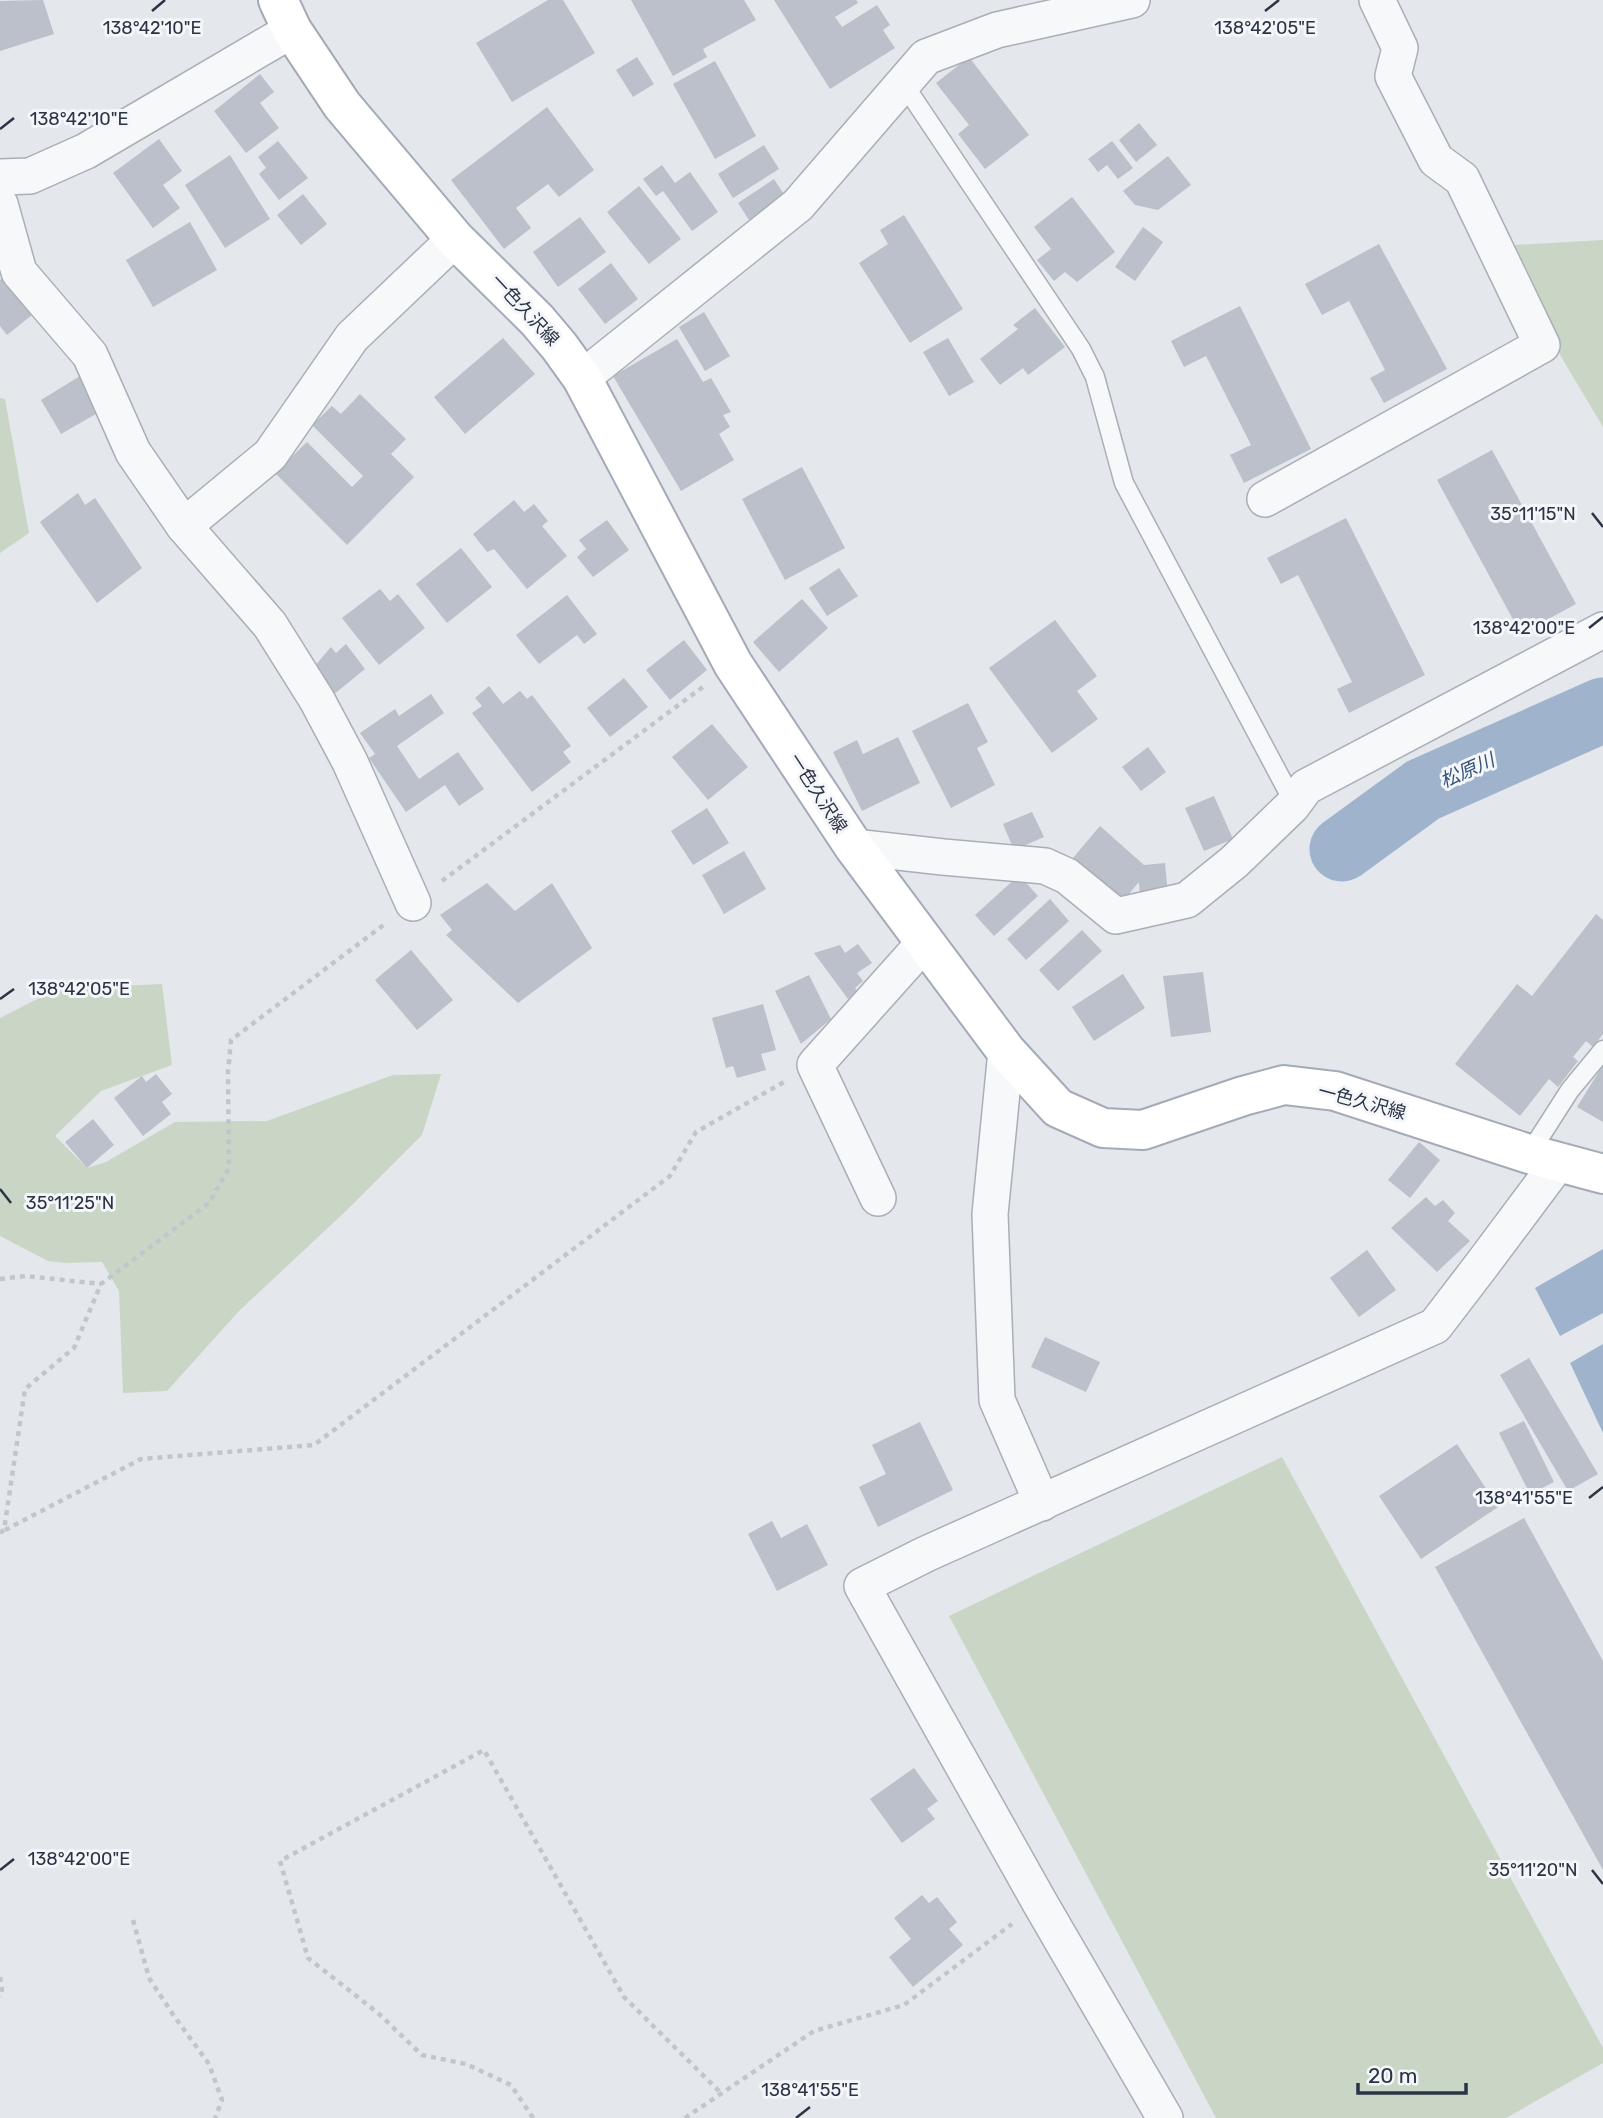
<svg xmlns="http://www.w3.org/2000/svg" width="1603" height="2118" font-family="Rubik,'Noto Sans JP',sans-serif">
  <style>
    .green { fill: #c9d6c5 }
    .water { fill: #9fb4cc }
    .lines { fill: none; stroke-linecap: round; stroke-linejoin: round }
    .river { stroke: #9fb4cc; stroke-width: 65 }
    .building { fill: #bbc0ca }
    .lane-casing { stroke: #a9aeb7; stroke-width: 21 }
    .street-casing { stroke: #a9aeb7; stroke-width: 38 }
    .primary-casing { stroke: #a3abb8; stroke-width: 42 }
    .path { stroke: #c2c5cb; stroke-width: 4.5; stroke-dasharray: 5 5; stroke-linecap: butt }
    .lane { stroke: #f7f8fa; stroke-width: 18 }
    .street { stroke: #f7f8fa; stroke-width: 35 }
    .primary { stroke: #fff; stroke-width: 38 }
    .ticks { fill: none; stroke: #2b3445; stroke-width: 2.5 }
    .labels { text-anchor: middle; stroke-width: 6; stroke-linejoin: round; paint-order: stroke }
    .street-label { font-size: 18px; fill: #2b3445; stroke: #f4f6f9 }
    .water-label { font-size: 19px; font-style: italic; fill: #34527a; stroke: #f4f6f9 }
    .ticks-label { font-size: 18px; text-anchor: middle; fill: #2b3445; stroke: #f4f6f9; stroke-width: 6; stroke-linejoin: round; paint-order: stroke }
  </style>
  <rect width="100%" height="100%" fill="#e4e7ec"/>
  <g class="green">
    <path d="M1603 240V427L1495 246Z"/>
    <path d="M0 398 5 399 29 533 0 553Z"/>
    <path d="M162 984 172 1065 101 1091 55 1136 87 1168 106 1162 175 1122 267 1121 393 1075 441 1074 422 1135 347 1210 239 1311 167 1391 123 1393 119 1291 102 1262 66 1263 48 1261 0 1236V1018L57 989Z"/>
    <path d="M1282 1457 1603 2048V2063L1506 2118H1216L949 1616Z"/>
  </g>
  <g class="water">
    <path d="M1603 1249V1313L1560 1336 1535 1288Z"/>
    <path d="M1603 1344V1433L1570 1363Z"/>
  </g>
  <g class="lines">
    <path class="river" d="M1342 849 1423 790 1603 710"/>
  </g>
  <g class="building">
    <path d="M43 0 54 34 0 51V1Z"/>
    <path d="M548 0H563L595 53 512 102 476 43Z"/>
    <path d="M631 0H744L756 20 703 49 707 57 673 76Z"/>
    <path d="M774 0H856L858 3 835 17 842 27 877 5 890 25 883 30 895 48 830 89Z"/>
    <path d="M637 57 654 84 633 97 616 70Z"/>
    <path d="M969 57 1029 135 985 169 958 134 969 125 936 83Z"/>
    <path d="M715 61 756 136 715 159 673 84Z"/>
    <path d="M260 74 274 92 260 103 279 128 246 153 214 111Z"/>
    <path d="M547 107 594 170 559 197 548 184 516 208 531 228 504 249 451 180Z"/>
    <path d="M1139 123 1157 145 1136 162 1119 140Z"/>
    <path d="M159 139 182 171 163 185 180 208 153 228 113 173Z"/>
    <path d="M278 141 308 178 279 200 259 174 266 168 258 157Z"/>
    <path d="M1112 141 1133 168 1118 179 1107 165 1098 172 1088 159Z"/>
    <path d="M764 145 779 169 733 198 718 174Z"/>
    <path d="M230 155 270 219 225 248 185 185Z"/>
    <path d="M1168 156 1191 185 1158 210 1135 205 1123 191Z"/>
    <path d="M662 165 675 183 690 172 718 212 692 231 663 191 656 196 643 179Z"/>
    <path d="M774 179 785 196 749 220 738 203Z"/>
    <path d="M639 186 681 239 649 264 607 212Z"/>
    <path d="M303 194 327 224 301 245 277 215Z"/>
    <path d="M1072 197 1115 252 1077 282 1065 272 1054 281 1037 260 1051 249 1034 227Z"/>
    <path d="M904 215 963 309 910 343 859 263 888 244 880 230Z"/>
    <path d="M580 217 606 252 558 287 533 252Z"/>
    <path d="M190 222 217 270 153 307 126 260Z"/>
    <path d="M1143 227 1163 242 1135 281 1115 267Z"/>
    <path d="M1379 244 1447 369 1384 403 1370 378 1385 370 1349 301 1322 315 1305 284Z"/>
    <path d="M611 263 638 299 605 324 578 289Z"/>
    <path d="M7 274 37 311 7 335 0 326V280Z"/>
    <path d="M1240 306 1311 449 1244 483 1230 455 1251 445 1206 356 1184 367 1171 341Z"/>
    <path d="M1035 308 1065 347 1028 375 1023 368 1000 385 980 359 1018 329 1013 325Z"/>
    <path d="M704 312 730 356 705 371 679 327Z"/>
    <path d="M503 338 535 374 465 434 434 397Z"/>
    <path d="M948 338 974 382 949 396 923 352Z"/>
    <path d="M677 339 703 382 711 378 731 412 723 415 730 427 719 434 734 460 681 491 613 376Z"/>
    <path d="M80 376 101 411 61 434 41 400Z"/>
    <path d="M360 394 406 439 391 454 414 477 347 545 275 473 307 442 352 487 363 476 312 425 332 406 341 414Z"/>
    <path d="M1492 450 1576 604 1521 634 1437 480Z"/>
    <path d="M802 467 845 548 785 580 742 499Z"/>
    <path d="M78 493 85 505 95 498 142 568 97 603 40 522Z"/>
    <path d="M514 500 524 512 534 504 548 521 542 526 567 556 527 589 494 549 487 552 473 534Z"/>
    <path d="M1346 518 1425 675 1349 713 1337 689 1352 682 1298 575 1281 584 1267 558Z"/>
    <path d="M607 520 629 550 593 577 577 557 586 549 579 540Z"/>
    <path d="M461 548 492 587 447 623 416 584Z"/>
    <path d="M839 568 858 596 827 616 809 588Z"/>
    <path d="M380 589 390 601 398 594 425 628 379 665 342 618Z"/>
    <path d="M567 595 597 634 584 644 577 635 539 664 516 635Z"/>
    <path d="M802 599 828 628 779 672 753 642Z"/>
    <path d="M1055 620 1097 676 1077 691 1098 719 1052 753 989 668Z"/>
    <path d="M684 640 707 670 670 700 646 670Z"/>
    <path d="M346 644 365 669 333 695 314 667 331 647 336 653Z"/>
    <path d="M624 678 648 707 610 737 587 708Z"/>
    <path d="M489 686 503 704 520 691 527 699 532 695 571 746 563 752 571 762 532 792 472 713 482 706 475 698Z"/>
    <path d="M431 694 444 713 397 746 419 779 458 752 484 789 459 806 445 785 406 812 369 758 375 754 360 733 395 709 399 716Z"/>
    <path d="M968 703 988 742 977 748 995 785 951 808 912 731Z"/>
    <path d="M712 724 748 767 708 800 672 757Z"/>
    <path d="M898 737 920 783 862 811 833 752 857 740 863 754Z"/>
    <path d="M1148 747 1166 772 1141 791 1122 767Z"/>
    <path d="M1214 796 1233 839 1204 851 1185 808Z"/>
    <path d="M707 808 729 843 693 865 671 831Z"/>
    <path d="M1032 812 1044 837 1014 850 1003 824Z"/>
    <path d="M1100 826 1144 865 1165 863 1168 894 1140 896 1139 882 1123 901 1073 858Z"/>
    <path d="M744 851 766 889 724 914 702 875Z"/>
    <path d="M1019 875 1038 896 994 936 975 915Z"/>
    <path d="M487 883 515 911 552 883 592 948 518 1003 446 935 452 930 440 915Z"/>
    <path d="M1050 899 1069 921 1026 960 1007 939Z"/>
    <path d="M1596 914 1603 920V1034L1593 1047 1586 1041 1573 1057 1578 1061 1558 1087 1549 1079 1520 1116 1455 1064 1517 984 1532 996Z"/>
    <path d="M1082 930 1102 951 1058 991 1039 970Z"/>
    <path d="M858 944 872 963 857 973 863 981 855 988 858 992 848 999 814 953 840 945 845 953Z"/>
    <path d="M411 950 453 1000 417 1030 375 980Z"/>
    <path d="M1203 972 1211 1032 1171 1037 1163 976Z"/>
    <path d="M1123 974 1145 1008 1094 1041 1072 1007Z"/>
    <path d="M809 975 831 1019 801 1044 775 991Z"/>
    <path d="M763 1004 776 1050 761 1054 766 1070 737 1078 733 1066 726 1068 712 1018Z"/>
    <path d="M1603 1065V1122L1577 1107Z"/>
    <path d="M156 1074 172 1094 162 1102 171 1114 143 1136 114 1098 142 1076 146 1082Z"/>
    <path d="M93 1119 114 1145 87 1168 65 1142Z"/>
    <path d="M1419 1142 1440 1160 1410 1198 1388 1180Z"/>
    <path d="M1426 1197 1435 1206 1443 1200 1455 1213 1448 1221 1470 1241 1437 1272 1391 1228Z"/>
    <path d="M1367 1250 1396 1290 1359 1317 1330 1278Z"/>
    <path d="M1045 1337 1100 1362 1086 1392 1031 1367Z"/>
    <path d="M1529 1358 1598 1474 1568 1491 1500 1375Z"/>
    <path d="M1524 1421 1554 1482 1530 1494 1499 1433Z"/>
    <path d="M920 1422 953 1490 878 1527 859 1487 886 1474 872 1445Z"/>
    <path d="M1457 1444 1498 1507 1421 1559 1379 1496Z"/>
    <path d="M1524 1518 1603 1661V1870L1435 1567Z"/>
    <path d="M772 1521 781 1538 807 1524 828 1565 777 1591 748 1534Z"/>
    <path d="M914 1768 938 1801 927 1809 935 1819 902 1843 870 1799Z"/>
    <path d="M922 1895 929 1903 937 1897 957 1922 949 1929 963 1945 913 1987 889 1957 911 1939 894 1918Z"/>
  </g>
  <g class="lines">
    <g class="lane-casing">
      <g id="lane">
        <path d="M903 83 1081 349 1095 377 1124 483 1294 803"/>
        <path d="M1529 1154 1570 1090 1603 1050"/>
      </g>
    </g>
    <g class="street-casing">
      <g id="street">
        <path d="M0 177 30 176 86 151 292 30"/>
        <path d="M0 204 19 272 90 355 133 452 184 526 270 625 317 700 350 762 413 903"/>
        <path d="M582 378 798 205 926 57 997 30 1132 0"/>
        <path d="M1265 499 1542 345 1462 179 1436 160 1393 76 1400 48 1377 0"/>
        <path d="M184 526 270 455 352 337 455 239"/>
        <path d="M854 847 943 857 1045 866 1067 876 1116 916 1187 900 1234 862 1292 806 1306 787 1603 630"/>
        <path d="M1006 1051 990 1214 997 1400 1042 1503"/>
        <path d="M878 1198 815 1065 925 942"/>
        <path d="M1165 2118 1040 1903 862 1586 926 1554 1435 1326 1484 1262 1558 1163"/>
      </g>
    </g>
    <g class="primary-casing">
      <path id="primary" d="M278 0 292 30 342 105 455 239 537 320 559 346 582 378 733 664 854 847 1006 1051 1058 1108 1103 1128 1143 1130 1243 1096 1284 1085 1335 1091 1529 1154 1603 1174"/>
    </g>
    <g class="path">
      <path d="M442 881 704 686"/>
      <path d="M0 1279 26 1276 101 1284"/>
      <path d="M5 1530 141 1459 314 1445 670 1176 696 1132 784 1082"/>
      <path d="M0 1533 4 1530 25 1389 74 1348 101 1284 209 1203 229 1168 228 1072 231 1040 385 924"/>
      <path d="M133 1920 149 1978 174 2016 209 2064 222 2100 215 2118"/>
      <path d="M0 1977 2 1989 0 1997"/>
      <path d="M533 2118 511 2085 466 2064 422 2055 378 2013 308 1958 280 1861 484 1750 624 1997 722 2094"/>
      <path d="M685 2118 814 2031 904 2005 1012 1924"/>
    </g>
    <use href="#lane" class="lane"/>
    <use href="#street" class="street"/>
    <use href="#primary" class="primary"/>
  </g>
  <path class="ticks" d="M152 11 165 0M1265 11 1279 0M0 129 14 118M1592 513 1603 527M1589 628 1603 617M0 999 14 989M0 1189 11 1203M1589 1498 1603 1487M0 1870 14 1859M1592 1870 1603 1884M796 2118 810 2107"/>
  <g class="labels">
    <g class="street-label">
      <text transform="translate(525 310) rotate(47)" y="6">一色久沢線</text>
      <text transform="translate(818 793) rotate(57)" y="6">一色久沢線</text>
      <text transform="translate(1362 1102) rotate(15)" y="6">一色久沢線</text>
    </g>
    <g class="water-label">
      <text transform="translate(1467 770) rotate(-24)" y="7">松原川</text>
    </g>
  </g>
  <g class="ticks-label">
    <text x="152" y="34">138°42'10"E</text>
    <text x="1265" y="34">138°42'05"E</text>
    <text x="79" y="125">138°42'10"E</text>
    <text x="1533" y="520">35°11'15"N</text>
    <text x="1524" y="634">138°42'00"E</text>
    <text x="79" y="995">138°42'05"E</text>
    <text x="70" y="1209">35°11'25"N</text>
    <text x="1524" y="1504">138°41'55"E</text>
    <text x="79" y="1865">138°42'00"E</text>
    <text x="1533" y="1876">35°11'20"N</text>
    <text x="810" y="2096">138°41'55"E</text>
  </g>
  <path d="M1358 2083v10h108v-10" fill="none" stroke="#2b3445" stroke-width="3.5"/>
  <text x="1368" y="2083" font-size="21" fill="#2b3445" stroke="#f4f6f9" stroke-width="5" paint-order="stroke">20 m</text>
</svg>
